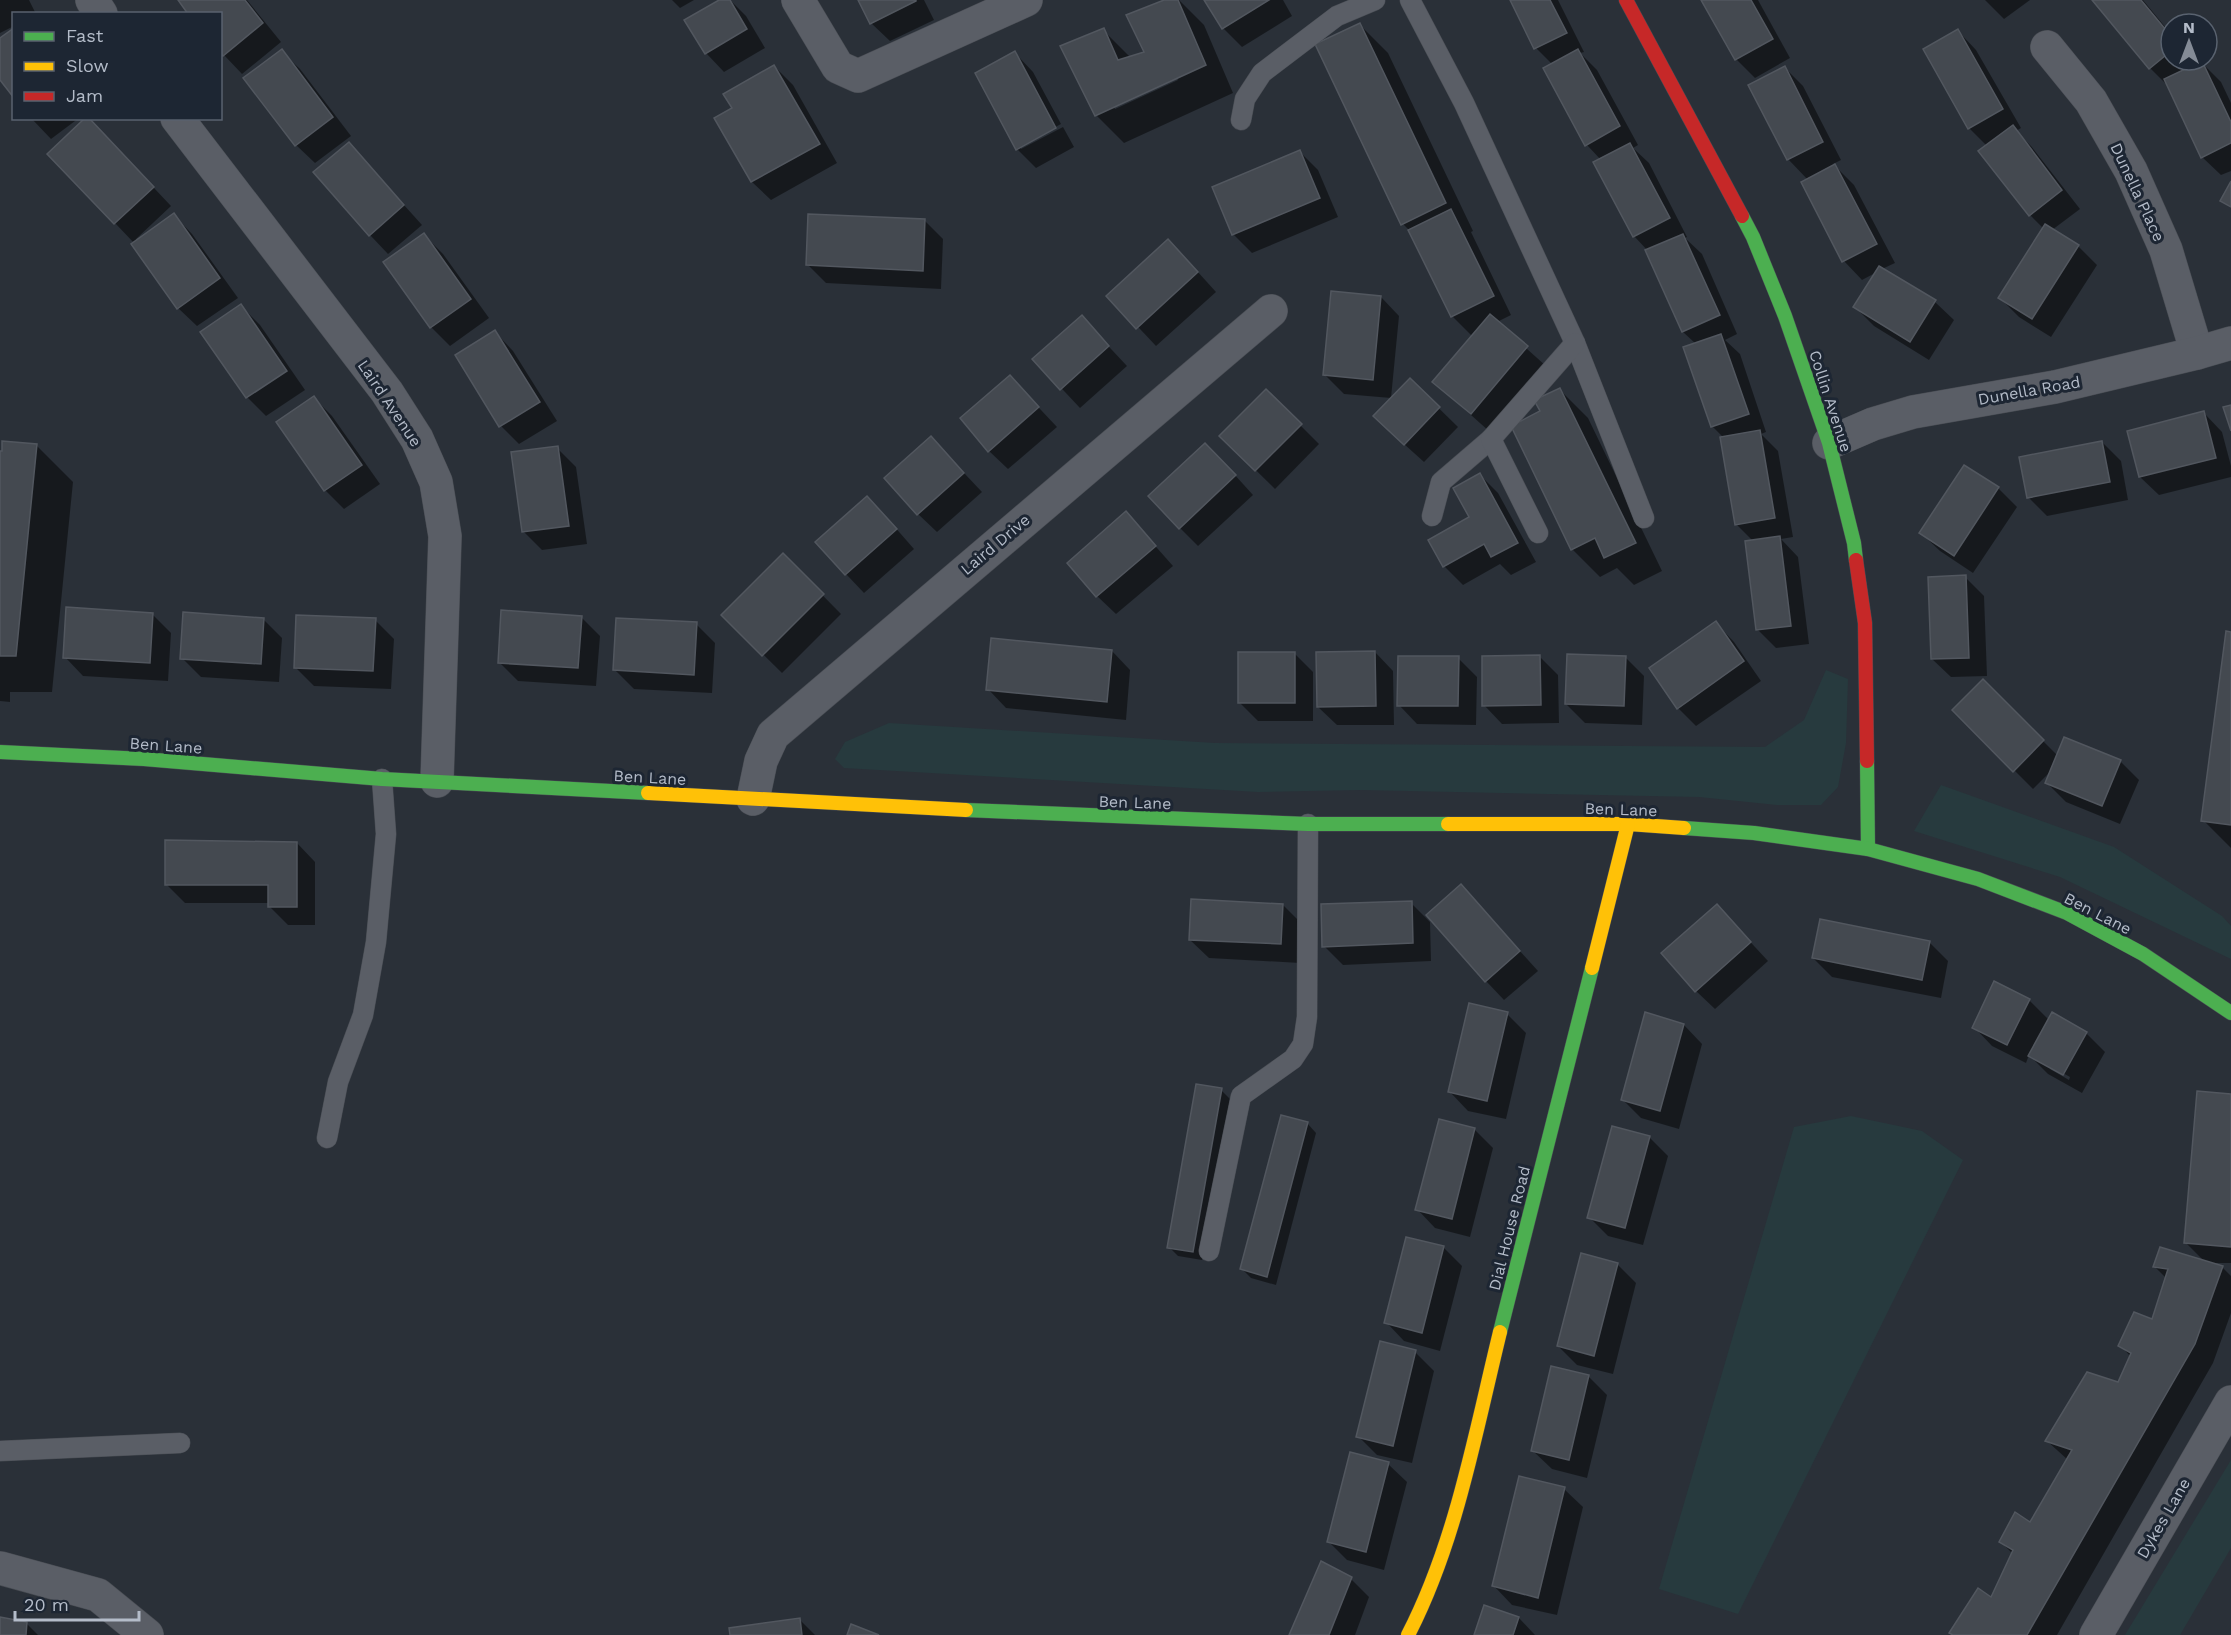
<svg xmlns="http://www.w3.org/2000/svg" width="2231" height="1635" font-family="'Work Sans',sans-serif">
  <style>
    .green { fill: #273a3e }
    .shadow { fill: #0007; fill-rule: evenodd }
    .building { fill: #444950; stroke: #52575f; stroke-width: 1.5 }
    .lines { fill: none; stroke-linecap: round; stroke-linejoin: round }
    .lane-casing { stroke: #484c53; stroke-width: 21 }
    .street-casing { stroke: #484c53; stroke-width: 34 }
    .fast-casing { stroke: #484c53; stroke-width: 15 }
    .slow-casing { stroke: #484c53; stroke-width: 15 }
    .jam-casing { stroke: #484c53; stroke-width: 15 }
    .lane { stroke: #5a5e66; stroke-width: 20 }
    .street { stroke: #5a5e66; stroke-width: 33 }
    .fast { stroke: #4caf50; stroke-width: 14 }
    .slow { stroke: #ffc107; stroke-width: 14 }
    .jam { stroke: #c62828; stroke-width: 14 }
    .labels { text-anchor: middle; stroke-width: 6; stroke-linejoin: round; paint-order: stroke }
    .street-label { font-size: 16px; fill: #b4bcc9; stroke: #1d2633 }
  </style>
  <rect width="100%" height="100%" fill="#2a3038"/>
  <g class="green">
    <path d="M1826 670 1848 679 1846 743 1838 787 1821 805H1777L1699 797 1361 790 1258 792 844 768 835 759 845 742 889 723 1215 743 1765 747 1804 720Z"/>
    <path d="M1941 785 2114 847 2222 916 2231 926V959L2060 877 1914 831Z"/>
    <path d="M1851 1116 1922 1131 1963 1160 1738 1614 1659 1589 1794 1127Z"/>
    <path d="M2231 1460V1548L2180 1635H2125Z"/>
  </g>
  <g class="shadow">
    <path d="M0 0H29L36 14H14V26L0 33Z"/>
    <path d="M179 0H247L281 42 242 74 224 55 220 14Z"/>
    <path d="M672 0H694L680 8Z"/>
    <path d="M722 0H730L746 16 765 48 724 72 706 53Z"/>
    <path d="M860 0H924L934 20 890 41 871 23Z"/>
    <path d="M1168 0H1179L1204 25 1233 93 1124 143 1096 115 1103 30 1131 58 1146 53ZM1177 78 1178 80 1115 109 1113 106Z"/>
    <path d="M1205 0H1283L1292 16 1242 47 1223 28Z"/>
    <path d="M1512 0H1558L1584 52 1580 53 1597 70 1638 145 1633 148 1649 163 1687 237 1685 238 1702 254 1737 334 1725 340 1740 354 1766 432 1761 434 1778 451 1793 537 1781 539 1798 557 1809 644 1776 648 1757 629 1753 541 1737 525 1724 438 1712 426 1696 344 1683 332 1648 251 1634 236 1601 160 1587 145 1553 65 1536 48Z"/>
    <path d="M1703 0H1758L1790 58 1755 78 1736 59Z"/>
    <path d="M1985 0H2030L2004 19Z"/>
    <path d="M2094 0H2143L2171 34V60H2192L2197 65 2202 63 2221 82 2231 103V171L2221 175 2202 157 2169 87 2150 68Z"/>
    <path d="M1360 25 1388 53 1473 231 1471 232 1511 315 1497 322 1546 366 1490 432 1434 382 1473 337 1452 316 1411 232 1403 224Z"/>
    <path d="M1958 31 1976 50 2021 128 2016 131 2031 146 2080 209 2052 230 2078 246 2097 265 2051 337 2019 317 2000 298 2044 229 2030 215 1987 146 1969 128Z"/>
    <path d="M281 51 300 69 351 136 315 163 296 145Z"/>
    <path d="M1015 53 1033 72 1061 124 1021 145V149L1063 127 1074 147 1036 168 1017 149Z"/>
    <path d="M774 66 793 85 837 163 771 200 752 182 716 118 734 108Z"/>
    <path d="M1785 68 1803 86 1841 160 1833 164 1854 185 1895 263 1882 269 1935 302 1954 320 1929 360 1874 326 1855 307 1877 272 1862 280 1844 261 1803 183 1808 180 1788 159Z"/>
    <path d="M31 118H79L51 139Z"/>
    <path d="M106 137 171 206 136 239 137 241 174 215 192 234 238 298 197 326 178 308 134 243 115 223Z"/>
    <path d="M349 144 422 225 388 254 370 235Z"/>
    <path d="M1300 152 1318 170 1338 217 1252 253 1233 234Z"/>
    <path d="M925 221 943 239 941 289 826 283 807 264Z"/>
    <path d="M424 235 443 254 489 318 450 346 431 327 385 263Z"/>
    <path d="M1187 260 1216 292 1156 346 1109 296Z"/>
    <path d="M1381 297 1399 316 1391 398 1344 394 1325 375Z"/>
    <path d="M241 306 260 325 305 390 266 416 247 397 202 333Z"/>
    <path d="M1081 317 1127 366 1080 408 1034 359Z"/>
    <path d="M495 332 513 351 557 421 519 444 501 426Z"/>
    <path d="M1010 377 1057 427 1008 469 989 451Z"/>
    <path d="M1410 380 1458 427 1424 462 1394 435Z"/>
    <path d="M1560 390 1588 418 1662 571 1634 585 1617 568 1600 577 1572 549 1542 412Z"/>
    <path d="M1266 391 1319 444 1275 489 1221 436Z"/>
    <path d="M313 397 332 416 380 484 344 509 325 490 278 422Z"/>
    <path d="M2204 413 2222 432 2231 466V477L2159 495 2140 477Z"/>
    <path d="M931 438 982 492 937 532 918 514Z"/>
    <path d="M2102 442 2121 461 2128 500 2047 516 2028 497Z"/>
    <path d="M37 446 73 482 52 692H10V702L0 701V453Z"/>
    <path d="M557 448 576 467 587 544 542 550 524 532Z"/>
    <path d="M1224 463 1253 495 1198 546 1180 528Z"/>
    <path d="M1479 474 1498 493 1536 562 1511 575 1500 564 1463 585 1444 566 1471 518Z"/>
    <path d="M1998 488 2017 507 1973 573 1940 551 1921 533Z"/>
    <path d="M1126 513 1173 566 1116 614 1097 596Z"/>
    <path d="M886 517 914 549 864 593 846 574Z"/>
    <path d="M783 555 841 614 782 673 723 615Z"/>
    <path d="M1965 577 1984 596 1987 676 1951 677 1932 659Z"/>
    <path d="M152 614 171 633 168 681 83 676 65 657Z"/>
    <path d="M581 617 600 636 596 686 518 681 499 662Z"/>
    <path d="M263 619 282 638 279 682 201 677 182 658Z"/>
    <path d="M375 620 394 639 391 689 314 686 295 667Z"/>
    <path d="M1716 623 1734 642 1761 681 1696 726 1678 708Z"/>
    <path d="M696 624 715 643 712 693 634 689 615 670Z"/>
    <path d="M2231 634V848L2203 820Z"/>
    <path d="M1112 651 1130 670 1126 720 1006 708 988 689Z"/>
    <path d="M1375 652 1393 671 1394 725H1337L1318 707Z"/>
    <path d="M1294 653 1313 672V721H1258L1239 702Z"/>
    <path d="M1540 657 1558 675 1559 723 1502 724 1484 705Z"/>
    <path d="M1625 657 1644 676 1642 725 1585 723 1566 704Z"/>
    <path d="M1458 658 1477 677 1476 725 1417 724 1399 705Z"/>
    <path d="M1983 681 2058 756 2120 761 2139 780 2120 824 2066 802 2047 783 2053 769 2033 789 1954 710Z"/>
    <path d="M297 843 315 862V925H288L269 906V903H185L166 884Z"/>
    <path d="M1461 886 1538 971 1504 1000 1486 981Z"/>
    <path d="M1411 903 1430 922 1431 961 1343 965 1324 946Z"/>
    <path d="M1283 905 1302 924 1300 963 1209 958 1190 940Z"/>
    <path d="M1717 906 1768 961 1715 1009 1696 991Z"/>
    <path d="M1929 942 1948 961 1941 998 1832 977 1813 958Z"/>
    <path d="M2029 1000 2049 1020 2086 1033 2105 1052 2082 1093 2048 1074 2029 1055 2026 1063 1992 1046 1974 1027ZM2050 1066 2070 1077 2069 1080 2050 1069Z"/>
    <path d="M1507 1014 1526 1033 1506 1119 1468 1111 1450 1092Z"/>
    <path d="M1684 1025 1702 1044 1679 1129 1641 1118 1622 1099Z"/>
    <path d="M1221 1090 1230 1099 1202 1260 1178 1256 1169 1247Z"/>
    <path d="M2231 1095V1263H2208L2222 1267 2231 1276V1313L2213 1363 2057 1635H1953L1951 1633 1992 1599 2013 1554 2001 1542 2030 1524 2068 1460 2047 1441 2119 1384 2131 1357 2120 1345 2153 1321 2166 1278 2155 1267 2205 1262 2185 1242Z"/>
    <path d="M1440 1120 1475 1130 1493 1148 1470 1237 1435 1228 1417 1209Z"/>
    <path d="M1307 1123 1316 1133 1276 1285 1251 1278 1242 1269Z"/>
    <path d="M1649 1137 1668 1156 1643 1245 1608 1236 1589 1217Z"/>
    <path d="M1407 1238 1444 1248 1462 1266 1440 1351 1404 1341 1386 1322Z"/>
    <path d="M1617 1264 1636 1283 1613 1374 1577 1365 1558 1346Z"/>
    <path d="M1415 1352 1434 1371 1412 1463 1377 1455 1358 1436Z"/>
    <path d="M1588 1376 1607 1395 1587 1478 1552 1469 1533 1451Z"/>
    <path d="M1388 1464 1407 1482 1384 1570 1347 1560 1329 1542Z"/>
    <path d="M1564 1489 1583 1507 1557 1615 1512 1605 1494 1586Z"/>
    <path d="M1351 1579 1369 1597 1355 1635H1291Z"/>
    <path d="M1485 1607 1519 1618 1535 1635H1475Z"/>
    <path d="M0 1618 26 1623 38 1635H0Z"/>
    <path d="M799 1619 815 1635H732Z"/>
  </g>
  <g class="building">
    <path d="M178 0H245L263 23 223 56 220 53V14H188Z"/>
    <path d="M719 0H730L747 29 705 54 684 20Z"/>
    <path d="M858 0H916V1L870 24Z"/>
    <path d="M1164 0H1178L1206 65 1095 116 1060 46 1104 28 1118 60 1144 52 1126 15Z"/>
    <path d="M1204 0H1269L1222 29Z"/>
    <path d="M1510 0H1550L1567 33 1534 49Z"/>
    <path d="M1701 0H1751L1773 39 1735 60Z"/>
    <path d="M2092 0H2141L2171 36V51L2149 69Z"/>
    <path d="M1360 23 1446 203 1401 225 1315 44Z"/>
    <path d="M14 28V98L0 80V38Z"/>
    <path d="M1958 29 2003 109 1968 129 1923 49Z"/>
    <path d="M282 49 333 117 295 146 243 78Z"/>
    <path d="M1578 49 1620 126 1585 146 1543 68Z"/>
    <path d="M1015 51 1056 128 1016 150 975 73Z"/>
    <path d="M2202 61 2231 122V143L2201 158 2164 79Z"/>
    <path d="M774 65 820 144 751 182 714 118 732 108 723 94Z"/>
    <path d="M1785 66 1823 142 1787 160 1748 85Z"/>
    <path d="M85 118H89L154 187 114 224 47 154Z"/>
    <path d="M2013 125 2062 190 2029 216 1978 151Z"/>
    <path d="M349 142 404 205 369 236 313 172Z"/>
    <path d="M1630 143 1670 218 1633 237 1593 162Z"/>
    <path d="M1300 150 1320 198 1232 235 1212 187Z"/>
    <path d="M1835 164 1877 244 1842 262 1801 182Z"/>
    <path d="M2231 181V207L2220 201Z"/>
    <path d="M1451 209 1494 296 1451 317 1408 230Z"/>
    <path d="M174 213 220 278 177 309 131 244Z"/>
    <path d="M808 214 925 219 923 271 806 265Z"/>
    <path d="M2045 224 2079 245 2032 319 1998 298Z"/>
    <path d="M424 233 471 299 430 328 383 262Z"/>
    <path d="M1683 234 1720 315 1682 332 1645 250Z"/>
    <path d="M1168 239 1198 272 1136 329 1106 296Z"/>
    <path d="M1879 266 1936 300 1910 342 1853 307Z"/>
    <path d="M1331 291 1381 296 1373 380 1323 375Z"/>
    <path d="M241 304 287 371 246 398 200 332Z"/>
    <path d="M1490 314 1528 346 1471 414 1432 382Z"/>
    <path d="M1082 315 1109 346 1060 390 1032 359Z"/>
    <path d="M495 330 540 402 499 427 455 355Z"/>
    <path d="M1721 334 1749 414 1711 427 1683 347Z"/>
    <path d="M1010 375 1039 407 988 452 960 418Z"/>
    <path d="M1410 378 1440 407 1404 445 1373 416Z"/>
    <path d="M1560 388 1636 543 1604 558 1595 538 1571 550 1511 426 1540 411 1534 400Z"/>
    <path d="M1266 389 1302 424 1255 471 1219 436Z"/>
    <path d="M314 396 362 465 324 491 276 422Z"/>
    <path d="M2231 405V431L2223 407Z"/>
    <path d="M2204 411 2216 458 2139 477 2127 431Z"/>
    <path d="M1760 430 1775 518 1735 525 1720 437Z"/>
    <path d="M931 436 964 473 917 515 884 478Z"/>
    <path d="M2 441 37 444 16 656H0V451H2Z"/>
    <path d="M2102 441 2110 482 2027 498 2019 457Z"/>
    <path d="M1205 443 1236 475 1179 529 1148 496Z"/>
    <path d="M558 446 569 526 522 532 511 452Z"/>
    <path d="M1964 465 1999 487 1954 556 1919 533Z"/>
    <path d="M1480 473 1518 543 1491 557 1484 544 1443 567 1428 540 1469 517 1453 488Z"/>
    <path d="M867 496 897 529 845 575 815 542Z"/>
    <path d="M1126 511 1156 546 1096 597 1067 563Z"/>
    <path d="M1780 536 1791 626 1756 630 1745 541Z"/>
    <path d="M783 553 824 594 762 656 721 615Z"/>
    <path d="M1966 575 1969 658 1931 659 1928 577Z"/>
    <path d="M66 607 153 613 150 663 63 658Z"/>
    <path d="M501 610 582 616 578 668 498 663Z"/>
    <path d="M183 612 264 618 261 664 180 659Z"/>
    <path d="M296 615 376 618 373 671 294 668Z"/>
    <path d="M616 618 697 622 694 675 613 670Z"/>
    <path d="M1716 621 1744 661 1677 709 1649 668Z"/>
    <path d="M2226 631 2231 632V825L2201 821Z"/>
    <path d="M991 638 1112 650 1107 702 986 690Z"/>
    <path d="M1375 651 1376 706 1317 707 1316 652Z"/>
    <rect x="1238" y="652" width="57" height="51"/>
    <path d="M1567 654 1626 656 1624 706 1565 704Z"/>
    <path d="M1540 655 1541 705 1482 706V656Z"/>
    <path d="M1398 656H1459L1458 706H1397Z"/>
    <path d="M1983 679 2044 740 2013 772 1952 710Z"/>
    <path d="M2064 737 2121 760 2102 806 2045 783Z"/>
    <path d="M165 840 297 842V907H268V885H165Z"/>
    <path d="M1461 884 1520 951 1485 982 1426 915Z"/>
    <path d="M1191 899 1283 904 1281 944 1189 940Z"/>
    <path d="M1412 901 1413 943 1322 947 1321 904Z"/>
    <path d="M1717 904 1751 942 1695 992 1661 953Z"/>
    <path d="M1820 919 1930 941 1922 980 1812 958Z"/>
    <path d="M1994 981 2030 999 2007 1045 1972 1028Z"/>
    <path d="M1469 1003 1508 1012 1487 1101 1448 1092Z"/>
    <path d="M1645 1012 1684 1024 1660 1111 1621 1100Z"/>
    <path d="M2052 1012 2087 1032 2063 1075 2028 1056Z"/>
    <path d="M1196 1084 1222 1088 1193 1252 1167 1248Z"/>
    <path d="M2197 1091 2231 1094V1247L2184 1243Z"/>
    <path d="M1281 1115 1308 1122 1267 1277 1240 1269Z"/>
    <path d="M1439 1119 1475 1128 1452 1219 1415 1210Z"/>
    <path d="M1612 1126 1650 1136 1625 1228 1587 1218Z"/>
    <path d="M1406 1237 1444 1246 1422 1333 1384 1323Z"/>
    <path d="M2160 1247 2223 1266 2195 1344 2027 1635H1953L1949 1633 1978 1588 1991 1597 2013 1550 1999 1542 2015 1512 2030 1522 2072 1450 2045 1441 2087 1372 2118 1382 2131 1353 2118 1346 2134 1312 2152 1319 2168 1269 2153 1267Z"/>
    <path d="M1581 1253 1618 1263 1594 1356 1557 1346Z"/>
    <path d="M1380 1341 1416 1350 1393 1446 1356 1437Z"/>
    <path d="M1551 1366 1589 1375 1569 1460 1531 1451Z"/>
    <path d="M1350 1452 1389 1462 1366 1552 1327 1542Z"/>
    <path d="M1519 1476 1565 1487 1538 1598 1492 1586Z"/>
    <path d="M1321 1561 1352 1577 1329 1635H1289Z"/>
    <path d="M1484 1605 1519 1617 1513 1635H1474Z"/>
    <path d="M0 1617 27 1622 26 1635H0Z"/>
    <path d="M800 1618 802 1635H730L729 1628Z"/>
    <path d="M851 1624 879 1635H847Z"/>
  </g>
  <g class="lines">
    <g class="lane-casing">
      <g id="lane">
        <path d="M1410 0 1464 103 1575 343 1644 518"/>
        <path d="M1241 120 1245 99 1262 73 1337 16 1375 0"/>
        <path d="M1432 516 1441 482 1491 439"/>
        <path d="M1538 533 1491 439 1575 343"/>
        <path d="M327 1138 338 1082 363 1015 376 942 386 834 382 779"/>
        <path d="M1209 1251 1241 1096 1293 1059 1303 1044 1307 1017 1308 824"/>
        <path d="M0 1451 180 1443"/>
      </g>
    </g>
    <g class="street-casing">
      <g id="street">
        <path d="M92 0 101 14"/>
        <path d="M798 0 838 67 858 76 1026 0"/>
        <path d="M2047 47 2091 101 2131 171 2166 250 2197 353"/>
        <path d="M177 118 387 392 417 439 436 482 445 536 437 781"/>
        <path d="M1829 443 1873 424 1913 412 2055 387 2197 353 2231 343"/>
        <path d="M753 799 761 761 773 735 1271 311"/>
        <path d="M0 1568 98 1595 147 1635"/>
        <path d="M2096 1635 2231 1402"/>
      </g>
    </g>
    <g class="fast-casing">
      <g id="fast">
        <path d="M1742 216 1753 237 1785 316 1829 443 1854 543 1856 560"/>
        <path d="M0 752 144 759 382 779 648 793"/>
        <path d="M1867 761 1868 849"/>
        <path d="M966 810 1308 824H1448"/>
        <path d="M1684 828 1754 833 1868 849 1978 879 2067 913 2143 954 2231 1013"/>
        <path d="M1500 1332 1592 968"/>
      </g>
    </g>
    <g class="slow-casing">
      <g id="slow">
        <path d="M648 793 966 810"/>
        <path d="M1448 824H1628L1684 828"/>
        <path d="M1592 968 1628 824"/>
        <path d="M1408 1635C1456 1542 1475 1434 1500 1332"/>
      </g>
    </g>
    <g class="jam-casing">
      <g id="jam">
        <path d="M1626 0 1742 216"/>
        <path d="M1856 560 1865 623 1867 761"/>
      </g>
    </g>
    <use href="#lane" class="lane"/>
    <use href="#street" class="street"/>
    <use href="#fast" class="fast"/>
    <use href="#slow" class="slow"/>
    <use href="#jam" class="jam"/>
  </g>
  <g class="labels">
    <g class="street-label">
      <text transform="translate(2138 192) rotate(65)" y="6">Dunella Place</text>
      <text transform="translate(2029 390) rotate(-10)" y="6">Dunella Road</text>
      <text transform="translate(1831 401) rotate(72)" y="6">Collin Avenue</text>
      <text transform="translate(390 403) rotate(56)" y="6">Laird Avenue</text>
      <text transform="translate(995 544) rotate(-40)" y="6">Laird Drive</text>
      <text transform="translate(166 745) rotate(4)" y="6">Ben Lane</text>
      <text transform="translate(650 777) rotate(3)" y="6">Ben Lane</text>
      <text transform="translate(1135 802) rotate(2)" y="6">Ben Lane</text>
      <text transform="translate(1621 809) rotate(2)" y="6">Ben Lane</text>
      <text transform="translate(2098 913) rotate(27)" y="6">Ben Lane</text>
      <text transform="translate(1509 1228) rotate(-76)" y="6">Dial House Road</text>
      <text transform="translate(2163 1518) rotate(-60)" y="6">Dykes Lane</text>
    </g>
  </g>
  <rect x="12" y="12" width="210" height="108" fill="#1d2633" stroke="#59626f" stroke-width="1.5"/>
  <rect x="24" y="32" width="30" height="9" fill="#4caf50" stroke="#59626f" stroke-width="1.5"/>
  <text x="66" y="42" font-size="18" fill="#b4bcc9">Fast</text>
  <rect x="24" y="62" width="30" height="9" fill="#ffc107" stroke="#59626f" stroke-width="1.5"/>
  <text x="66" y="72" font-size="18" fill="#b4bcc9">Slow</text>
  <rect x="24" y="92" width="30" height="9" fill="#c62828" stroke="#59626f" stroke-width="1.5"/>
  <text x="66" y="102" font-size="18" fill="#b4bcc9">Jam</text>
  <g transform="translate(2189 42)"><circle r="28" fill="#1d2633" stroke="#59626f" stroke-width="1.5"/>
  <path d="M0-4.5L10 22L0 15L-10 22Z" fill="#848b96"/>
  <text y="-9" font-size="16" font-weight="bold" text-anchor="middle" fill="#b4bcc9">N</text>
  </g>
  <path d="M15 1611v9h124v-9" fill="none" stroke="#b4bcc9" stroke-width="3"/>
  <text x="24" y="1611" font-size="18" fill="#b4bcc9" stroke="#1d2633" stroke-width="4.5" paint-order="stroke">20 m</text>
</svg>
